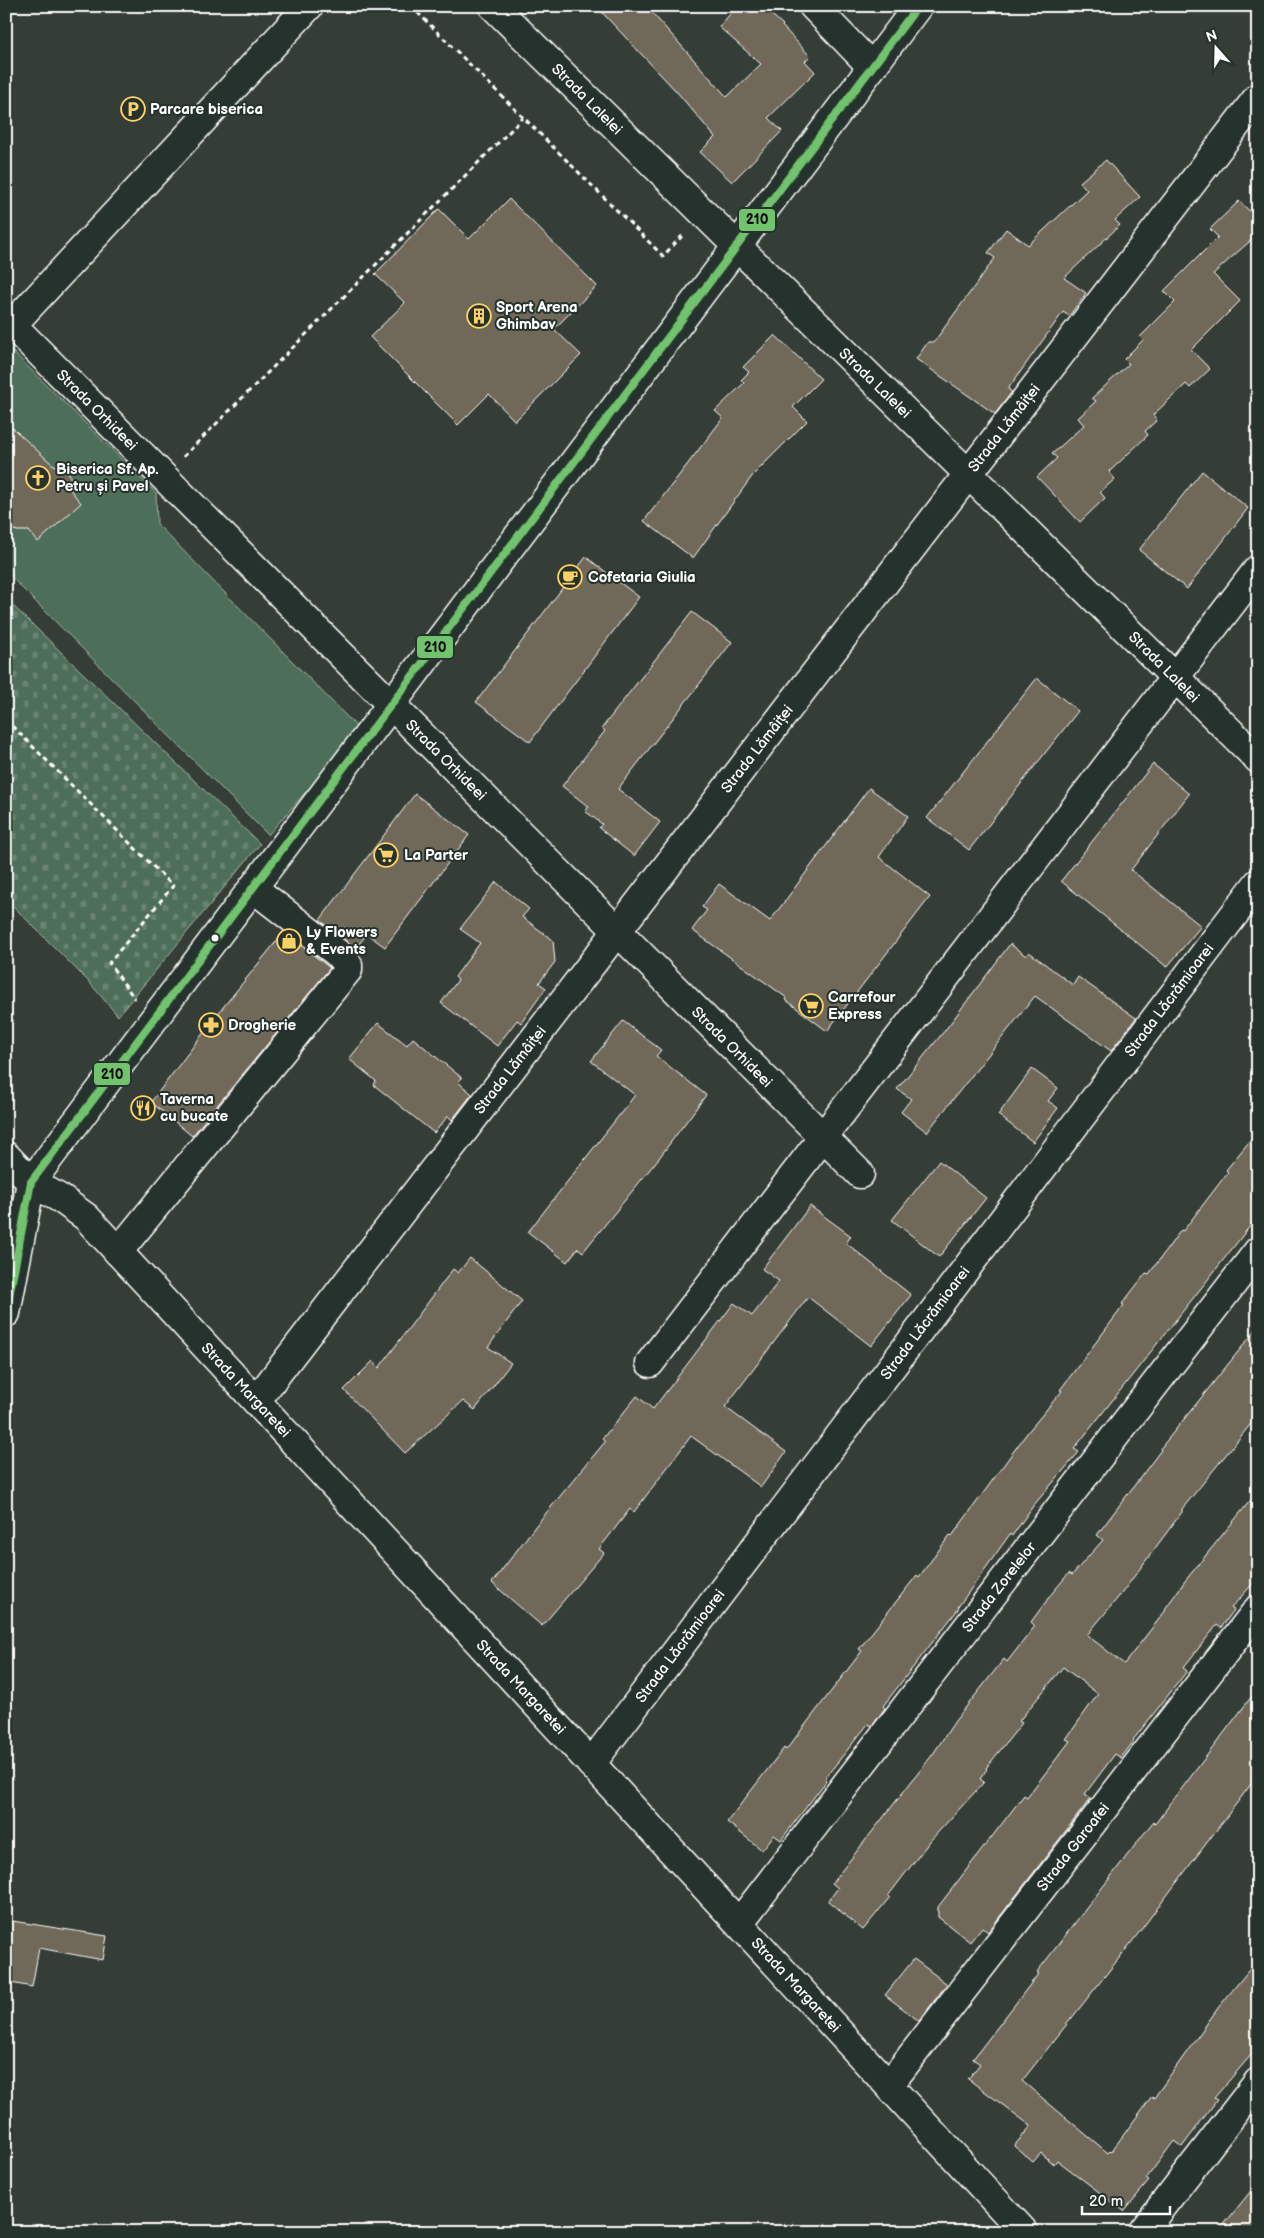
<svg xmlns="http://www.w3.org/2000/svg" width="1264" height="2238" font-family="'Balsamiq Sans',sans-serif">
  <style>
    .green { fill: #4e6e58; stroke: #a6b6ac }
    .cemetery { fill: url(#cemetery-stones); stroke: #a6b6ac }
    .building { fill: #706859; stroke: #fff }
    .lines { fill: none; stroke-linecap: round; stroke-linejoin: round }
    .minor-casing { stroke: #fff; stroke-width: 31 }
    .path { stroke: #fff; stroke-width: 3; stroke-dasharray: 5 4; stroke-linecap: butt }
    .minor { stroke: #26332d; stroke-width: 28 }
    .bus-1-casing { stroke: #26332d; stroke-width: 11 }
    .bus-1 { stroke: #71c36e; stroke-width: 8 }
    .bus-dot { fill: #fff; stroke: #26332d; stroke-width: 2 }
    .labels { text-anchor: middle; stroke-width: 4; stroke-linejoin: round; paint-order: stroke }
    .street-label { font-size: 15px; fill: #fff; stroke: #26332d }
    .poi-label { font-size: 15px; font-weight: bold; fill: #fff; stroke: #26332d; text-anchor: start }
    .line-badge { stroke: #26332d; stroke-width: 2 }
    .pale-badge-label { font-size: 14px; text-anchor: middle; font-weight: bold; fill: #111 }
  </style>
  <defs>
    <pattern id="cemetery-stones" width="16" height="16" patternUnits="userSpaceOnUse" patternTransform="scale(1.25)"><rect width="16" height="16" fill="#4e6e58"/><path d="M2 7V4a2 2 0 0 1 4 0v3zM10 15v-3a2 2 0 0 1 4 0v3z" fill="#698471"/></pattern>
  </defs>
  <rect width="100%" height="100%" fill="#353e36"/>
  <filter id="ink" filterUnits="userSpaceOnUse"><feTurbulence type="fractalNoise" baseFrequency=".02" numOctaves="2"/><feDisplacementMap in="SourceGraphic" scale="10" xChannelSelector="R" yChannelSelector="G"/><feConvolveMatrix kernelMatrix="1 2 1 2 8 2 1 2 1" color-interpolation-filters="sRGB"/></filter>
  <g filter="url(#ink)">
    <path class="green" d="M6 345 156 493 157 524 360 730 268 835 6 572Z"/>
    <path class="cemetery" d="M6 599 260 844 118 1016 89 982 6 899Z"/>
    <g class="building">
      <path d="M596 6H646L727 97 761 64 719 27 737 6H762L783 25 782 26 810 56 805 61 815 72 768 118 782 131 732 182 700 152 715 137 677 92Z"/>
      <path d="M1106 160 1140 197 1115 220 1120 225 1064 278 1086 293 1069 316 1063 312 1008 389 1012 392 995 414 916 359 928 342H934L995 258 988 253 1006 229 1028 245 1087 190 1080 182Z"/>
      <path d="M509 199 597 286 554 329 581 355 515 421 489 394 458 425 370 337 405 303 375 274 439 209 469 239Z"/>
      <path d="M1239 201 1258 219V234L1213 274 1240 301 1191 350 1210 369 1190 388 1186 384 1153 415 1157 420 1145 431 1148 435 1109 472 1115 479 1100 492 1105 498 1080 522 1037 477 1057 458 1052 454 1084 425 1078 418 1096 401 1092 398 1129 364 1124 359 1143 340 1140 337 1175 302 1164 291 1218 237 1210 229Z"/>
      <path d="M775 335 821 379 793 407 807 421 753 475 693 558 644 521 723 418 715 411 744 383 741 380 749 372 743 367Z"/>
      <path d="M6 422 52 464 69 473 72 483 71 491 81 503 38 542 29 531H18L6 528Z"/>
      <path d="M1202 471 1248 508 1187 589 1139 550Z"/>
      <path d="M586 557 639 597 530 742 476 702Z"/>
      <path d="M692 612 732 642 618 789 660 822 634 856 599 828 602 824 585 811 589 807 562 786 605 731 602 728Z"/>
      <path d="M1037 678 1078 711 969 850 927 818Z"/>
      <path d="M1153 764 1189 794 1131 870 1201 926 1167 967 1061 881Z"/>
      <path d="M869 788 908 816 879 857 930 897 827 1031 786 1000 787 998 692 930 707 910 702 907 719 884 770 921Z"/>
      <path d="M415 794 469 835 385 947 367 934 355 949 320 920Z"/>
      <path d="M496 882 529 909 522 917 553 940 555 962 539 983 546 988 521 1023 517 1020 497 1046 441 1003 458 980 455 977 480 943 460 929Z"/>
      <path d="M284 932 330 968 192 1136 151 1102 220 1011Z"/>
      <path d="M1010 944 1026 956 1029 952 1073 985 1078 977 1136 1018 1111 1051 1035 996 927 1132 901 1112 911 1099 897 1089 946 1029Z"/>
      <path d="M623 1021 661 1050 656 1056 706 1095 659 1158 583 1252 578 1248 567 1262 528 1232 635 1095 591 1061Z"/>
      <path d="M378 1023 407 1045 413 1038 462 1078 458 1082 472 1094 452 1120 448 1116 434 1133 374 1085 376 1081 349 1059Z"/>
      <path d="M1032 1069 1058 1088 1048 1101 1058 1108 1033 1142 998 1115Z"/>
      <path d="M1258 1131V1216L1074 1449 1079 1452 1033 1506 1012 1536 1010 1534 958 1607 959 1608 883 1706 885 1708 872 1726 868 1724 825 1778 827 1780 781 1840 774 1835 762 1850 727 1822 784 1748 786 1750 862 1651 859 1649 917 1575 919 1577 950 1535 952 1536 1027 1433 1062 1391 1060 1390 1124 1305 1122 1304 1146 1273 1149 1274 1181 1230 1183 1231 1228 1172 1226 1170Z"/>
      <path d="M939 1161 986 1198 939 1257 892 1220Z"/>
      <path d="M810 1206 851 1236 846 1243 911 1295 871 1346 808 1297 725 1407 786 1452 761 1487 691 1436 634 1512 630 1509 599 1549 604 1553 542 1626 492 1583 537 1524 605 1442 602 1439 637 1396 653 1409 734 1303 752 1316 779 1281 762 1269Z"/>
      <path d="M470 1258 522 1301 488 1347 511 1363 475 1410 463 1401 405 1453 344 1390 373 1361 379 1368 453 1269 458 1273Z"/>
      <path d="M1258 1327V1415L1182 1509V1512L1121 1594 1087 1635 1124 1664 1166 1610 1165 1609 1185 1581 1258 1491V1578L1231 1608 1234 1610 1221 1628 1217 1625 1183 1668 1187 1671 1133 1740 1134 1741 1121 1758 1115 1754 1085 1794 1091 1798 988 1932 982 1927 970 1942 938 1917V1907L1024 1795 1027 1797 1070 1741 1066 1739 1098 1694 1063 1667 1019 1721 1022 1723 986 1768 987 1769 980 1779 984 1782 930 1841 888 1896 890 1897 863 1930 828 1901 838 1888 832 1883 933 1754 955 1721 1004 1659 1007 1662 1035 1626 1031 1622 1053 1592 1069 1573 1072 1575 1103 1540 1097 1535 1161 1450 1160 1449Z"/>
      <path d="M1258 1688V1775L1131 1943 1022 2081 1108 2153 1110 2151 1111 2152 1152 2096 1154 2098 1218 2008 1258 1959V2047L1214 2098 1217 2100 1182 2147 1174 2141 1146 2179 1149 2181 1124 2211 1057 2160 1054 2164 1041 2153 1033 2162 1014 2146 1031 2126 968 2079 980 2064 973 2059 1039 1973 1037 1972 1153 1822 1155 1824Z"/>
      <path d="M6 1920 107 1936 103 1960 39 1948 32 1987 6 1982Z"/>
      <path d="M914 1959 947 1984 919 2021 885 1995Z"/>
      <path d="M1258 2182V2232H1218Z"/>
    </g>
    <g class="lines">
      <g class="minor-casing">
        <g id="minor">
          <path d="M309 6 12 325 860 1174"/>
          <path d="M493 6 1258 759"/>
          <path d="M813 6 872 67"/>
          <path d="M6 1156 31 1182 61 1199 86 1217 1024 2232"/>
          <path d="M118 1252 348 970V965L337 953 253 888"/>
          <path d="M6 1313 31 1182 918 6"/>
          <path d="M650 1363 1258 569"/>
          <path d="M256 1401 1258 97"/>
          <path d="M591 1764 1258 883"/>
          <path d="M739 1923 1258 1251"/>
          <path d="M889 2085 1258 1609"/>
          <path d="M1142 2232 1258 2082"/>
        </g>
      </g>
      <g class="path">
        <path d="M411 6 663 256 684 234"/>
        <path d="M183 457 523 118"/>
        <path d="M6 720 173 886 109 963 135 999"/>
      </g>
      <use href="#minor" class="minor"/>
      <g class="bus-1-casing">
        <path id="bus-1" d="M6 1312 31 1182 918 6"/>
      </g>
      <use href="#bus-1" class="bus-1"/>
    </g>
  </g>
  <defs>
    <g id="parking-ring" transform="scale(1.25)"><circle r="9.5" fill="#26332d" stroke="#ffd166" stroke-width="1.5"/><path d="M-3.5-5.5H1a3.5 3.5 0 0 1 0 7H-1V5.5H-3.5ZM-1-3.4V-.6H.8a1.4 1.4 0 0 0 0-2.8Z" fill="#ffd166"/></g>
    <g id="building-ring" transform="scale(1.25)"><circle r="9.5" fill="#26332d" stroke="#ffd166" stroke-width="1.5"/><path d="M-4-6H4V6H1V3H-1V6H-4ZM-2.5-4.3h1.7v1.8h-1.7ZM.8-4.3h1.7v1.8H.8ZM-2.5-1h1.7V.8h-1.7ZM.8-1h1.7V.8H.8Z" fill="#ffd166"/></g>
    <g id="church-ring" transform="scale(1.25)"><circle r="9.5" fill="#26332d" stroke="#ffd166" stroke-width="1.5"/><path d="M-1.2-6h2.4v3.5h3.3v2.4h-3.3V6h-2.4V-.1h-3.3v-2.4h3.3Z" fill="#ffd166"/></g>
    <g id="cafe-ring" transform="scale(1.25)"><circle r="9.5" fill="#26332d" stroke="#ffd166" stroke-width="1.5"/><path d="M-5.5-4.5H6V0H3Q3 3.5 0 3.5H-2.5Q-5.5 3.5-5.5 0ZM3-3.2v2h1.7v-2ZM-6 4.5H4V6H-6Z" fill="#ffd166"/></g>
    <g id="supermarket-ring" transform="scale(1.25)"><circle r="9.5" fill="#26332d" stroke="#ffd166" stroke-width="1.5"/><path d="M-6-5.5h2.5l.6 2H6L4.5 2H-2.5L-4.4-4H-6ZM-1.5 3.2a1.3 1.3 0 1 0 .1 0ZM3 3.2a1.3 1.3 0 1 0 .1 0Z" fill="#ffd166"/></g>
    <g id="shop-ring" transform="scale(1.25)"><circle r="9.5" fill="#26332d" stroke="#ffd166" stroke-width="1.5"/><path d="M-5-2.5h2.3a2.7 3.5 0 0 1 5.4 0H5L5.5 6h-11ZM-1.5-2.5h3a1.5 2.3 0 0 0-3 0Z" fill="#ffd166"/></g>
    <g id="pharmacy-ring" transform="scale(1.25)"><circle r="9.5" fill="#26332d" stroke="#ffd166" stroke-width="1.5"/><path d="M-2-6h4v4h4v4h-4v4h-4v-4h-4v-4h4Z" fill="#ffd166"/></g>
    <g id="restaurant-ring" transform="scale(1.25)"><circle r="9.5" fill="#26332d" stroke="#ffd166" stroke-width="1.5"/><path d="M-5-6h1v4h1v-4h1v4h1v-4h1v5L-1.5 .5V6h-2V.5L-5-1ZM5-6V6H3V1.5H1.5Q1.5-4 5-6Z" fill="#ffd166"/></g>
  </defs>
  <g fill-rule="evenodd">
    <use href="#parking-ring" x="133" y="109"/>
    <use href="#building-ring" x="479" y="316"/>
    <use href="#church-ring" x="38" y="478"/>
    <use href="#cafe-ring" x="570" y="577"/>
    <use href="#supermarket-ring" x="386" y="855"/>
    <use href="#shop-ring" x="289" y="941"/>
    <use href="#supermarket-ring" x="811" y="1006"/>
    <use href="#pharmacy-ring" x="211" y="1025"/>
    <use href="#restaurant-ring" x="143" y="1108"/>
  </g>
  <circle class="bus-dot" cx="215" cy="938" r="4.5"/>
  <g class="labels">
    <g class="street-label">
      <text transform="translate(587 99) rotate(45)" y="5">Strada Lalelei</text>
      <text transform="translate(875 383) rotate(44)" y="5">Strada Lalelei</text>
      <text transform="translate(97 410) rotate(45)" y="5">Strada Orhideei</text>
      <text transform="translate(1004 428) rotate(-52)" y="5">Strada Lămâiței</text>
      <text transform="translate(1164 667) rotate(45)" y="5">Strada Lalelei</text>
      <text transform="translate(757 749) rotate(-52)" y="5">Strada Lămâiței</text>
      <text transform="translate(446 760) rotate(45)" y="5">Strada Orhideei</text>
      <text transform="translate(1169 1000) rotate(-53)" y="5">Strada Lăcrămioarei</text>
      <text transform="translate(732 1047) rotate(45)" y="5">Strada Orhideei</text>
      <text transform="translate(510 1070) rotate(-52)" y="5">Strada Lămâiței</text>
      <text transform="translate(925 1323) rotate(-53)" y="5">Strada Lăcrămioarei</text>
      <text transform="translate(246 1390) rotate(47)" y="5">Strada Margaretei</text>
      <text transform="translate(999 1587) rotate(-52)" y="5">Strada Zorelelor</text>
      <text transform="translate(680 1646) rotate(-53)" y="5">Strada Lăcrămioarei</text>
      <text transform="translate(521 1687) rotate(47)" y="5">Strada Margaretei</text>
      <text transform="translate(1073 1847) rotate(-52)" y="5">Strada Garoafei</text>
      <text transform="translate(796 1985) rotate(47)" y="5">Strada Margaretei</text>
    </g>
    <g class="poi-label">
      <text x="150" y="114">Parcare biserica</text>
      <text x="496" y="312">Sport Arena<tspan x="496" dy="17">Ghimbav</tspan></text>
      <text x="56" y="474">Biserica Sf. Ap.<tspan x="56" dy="17">Petru și Pavel</tspan></text>
      <text x="588" y="582">Cofetaria Giulia</text>
      <text x="404" y="860">La Parter</text>
      <text x="306" y="937">Ly Flowers<tspan x="306" dy="17">&amp; Events</tspan></text>
      <text x="828" y="1002">Carrefour<tspan x="828" dy="17">Express</tspan></text>
      <text x="228" y="1030">Drogherie</text>
      <text x="160" y="1104">Taverna<tspan x="160" dy="17">cu bucate</tspan></text>
    </g>
  </g>
  <g class="line-badge">
    <rect x="738" y="208" width="38" height="24" rx="5" fill="#71c36e"/>
    <rect x="416" y="635" width="38" height="24" rx="5" fill="#71c36e"/>
    <rect x="93" y="1062" width="38" height="24" rx="5" fill="#71c36e"/>
  </g>
  <g class="pale-badge-label">
    <text x="757" y="224">210</text>
    <text x="435" y="652">210</text>
    <text x="112" y="1079">210</text>
  </g>
  <rect width="1264" height="2238" fill="none" stroke="#26332d" stroke-width="25"/>
  <rect x="12" y="12" width="1239" height="2213" fill="none" stroke="#fff" stroke-width="2" filter="url(#ink)"/>
  <g transform="translate(1216 48) rotate(340)" stroke="#26332d" stroke-width="4" paint-order="stroke">
  <path d="M0-4L9 19L0 12L-9 19Z" fill="#ffffff"/>
  <text y="-8" font-size="14" font-weight="bold" text-anchor="middle" fill="#ffffff">N</text>
  </g>
  <path d="M1082 2206v8h88v-8" fill="none" stroke="#ffffff" stroke-width="2.5"/>
  <text x="1089" y="2206" font-size="15" fill="#ffffff" stroke="#26332d" stroke-width="4" paint-order="stroke">20 m</text>
</svg>
